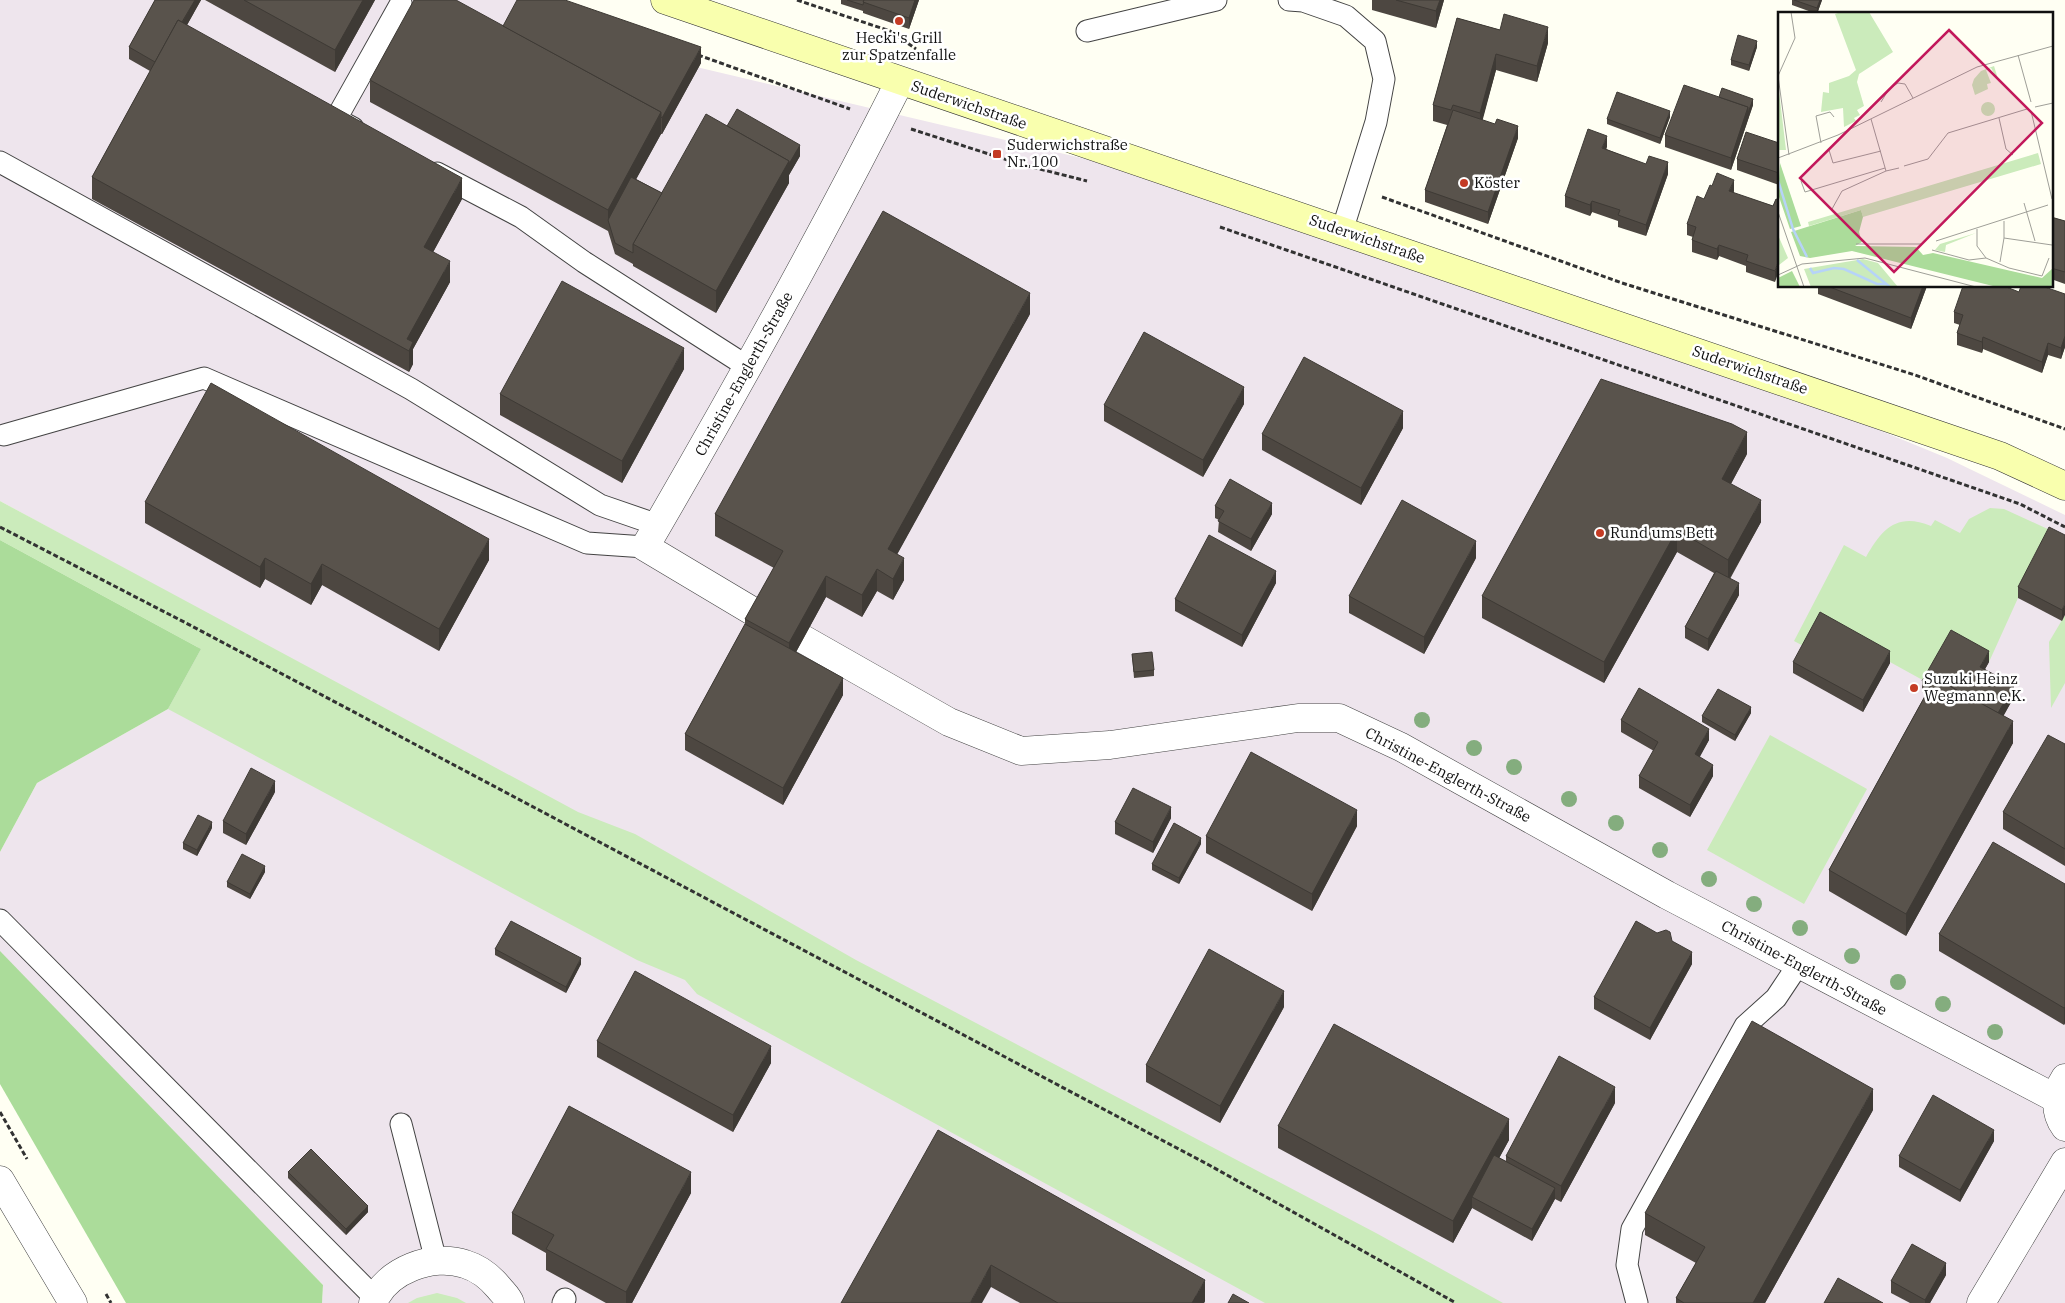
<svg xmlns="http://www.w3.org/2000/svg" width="2065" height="1303" font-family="'IBM Plex Serif',serif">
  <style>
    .industrial { fill: #eee5ed }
    .green { fill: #cbebbb }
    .forest { fill: #abdc9a }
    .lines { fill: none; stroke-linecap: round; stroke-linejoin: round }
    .service-casing { stroke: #434343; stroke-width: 23 }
    .minor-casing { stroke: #434343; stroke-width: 29 }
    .secondary-casing { stroke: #323232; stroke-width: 29 }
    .path { stroke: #323232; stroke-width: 3; stroke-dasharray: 5 2.5; stroke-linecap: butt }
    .service { stroke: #fff; stroke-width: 21 }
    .minor { stroke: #fff; stroke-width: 28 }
    .secondary { stroke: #f9ffae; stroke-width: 28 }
    .tree { fill: #84ad7e }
    .wall { fill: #4d4741 }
    .shaded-wall { fill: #3e3a35 }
    .building { fill: #59534c; stroke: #3e3a35 }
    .poi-dot { fill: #c43b24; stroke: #fff; stroke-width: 2 }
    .labels { text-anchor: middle; stroke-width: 5; stroke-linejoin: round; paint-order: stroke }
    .poi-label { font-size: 15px; fill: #101010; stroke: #fff; text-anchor: start }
    .street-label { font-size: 15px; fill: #101010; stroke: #fff }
    .inset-river { fill: none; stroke: #b6d3f8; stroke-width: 2.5 }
    .inset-road { fill: none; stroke: #9f9f98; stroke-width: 1 }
    .view { fill: #c2185b; fill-opacity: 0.15; stroke: #c2185b; stroke-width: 2.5 }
    .inset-edge { fill: none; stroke: #101010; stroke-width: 2.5 }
  </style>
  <rect width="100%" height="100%" fill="#fffff3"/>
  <path class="industrial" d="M0 0H516L688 65 1153 175 1738 372 1947 458 2065 515V1303H322L323 1285 0 953V852L37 783 168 709 213 617 0 501Z"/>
  <g class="green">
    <path d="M0 501 578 812 635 834 856 960 1376 1233 1503 1303H1265L697 994 685 980 637 960 168 709 201 649 0 540Z"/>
    <path d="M1990 508 2004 509 2065 537 2049 538 2018 598 1989 662 1951 641 1928 683 1821 624 1807 648 1794 641 1844 545 1866 557C1882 529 1897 512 1931 526L1935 520 1960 533 1969 519Z"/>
    <path d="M2065 615V683L2051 708 2049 642Z"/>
    <path d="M1770 735 1867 789 1804 904 1707 850Z"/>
    <path d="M437 1293 457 1298 466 1303H408L417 1298Z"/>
  </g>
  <g class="forest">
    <path d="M0 540 201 649 168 709 37 783 0 852Z"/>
    <path d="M0 951 323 1285 322 1303H126L0 1084Z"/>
  </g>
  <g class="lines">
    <g class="service-casing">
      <g id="service">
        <path d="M1289 0 1303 1 1346 16 1375 41 1384 79 1376 122 1342 231"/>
        <path d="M1087 31 1216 0"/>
        <path d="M353 128 336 119 401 3"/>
        <path d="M0 162 411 389 600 505 658 525"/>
        <path d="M437 173 521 217 584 262 748 367"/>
        <path d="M4 435 204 378 587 543 645 547"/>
        <path d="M0 920 375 1298"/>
        <path d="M401 1124 436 1261"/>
        <path d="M563 1303 565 1299"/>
        <path d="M1637 1303 1627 1265 1632 1229 1745 1026 1776 998 1798 965"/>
      </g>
    </g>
    <g class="minor-casing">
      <g id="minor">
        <path d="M759 615 645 547C734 394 820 240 900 81"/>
        <path d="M803 639 949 722 1021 751 1110 745 1298 718H1339L1401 747 1667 895 2057 1099"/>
        <path d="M2065 1078C2055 1093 2054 1112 2065 1127"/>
        <path d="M0 1180 73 1303"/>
        <path d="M373 1303C386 1270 433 1253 465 1264 478 1268 490 1277 499 1288 503 1293 508 1297 510 1303"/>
        <path d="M1981 1303 2065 1162"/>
      </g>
    </g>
    <g class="secondary-casing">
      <path id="secondary" d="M665 0 2000 456 2065 486"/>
    </g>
    <g class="path">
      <path d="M797 0 890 31 916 49"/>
      <path d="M698 55 850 109"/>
      <path d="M911 129 1020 164 1087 181"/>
      <path d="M1382 197 1622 283 1915 375 2065 429"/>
      <path d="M1220 227 2020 504 2065 527"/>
      <path d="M0 527 186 623 1209 1165 1456 1303"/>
      <path d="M0 1112 27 1159"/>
      <path d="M106 1294 111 1303"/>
    </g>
    <use href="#service" class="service"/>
    <use href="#minor" class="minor"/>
    <use href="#secondary" class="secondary"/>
  </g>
  <g class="tree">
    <circle cx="1422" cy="720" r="8"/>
    <circle cx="1474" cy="748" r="8"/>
    <circle cx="1514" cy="767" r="8"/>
    <circle cx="1569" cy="799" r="8"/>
    <circle cx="1616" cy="823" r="8"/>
    <circle cx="1660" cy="850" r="8"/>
    <circle cx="1709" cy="879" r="8"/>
    <circle cx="1754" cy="904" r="8"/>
    <circle cx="1800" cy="928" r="8"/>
    <circle cx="1852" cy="956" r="8"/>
    <circle cx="1898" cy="982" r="8"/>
    <circle cx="1943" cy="1004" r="8"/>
    <circle cx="1995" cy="1032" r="8"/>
  </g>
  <g class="wall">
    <path d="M155 0H201L187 25 462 199 433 252 450 282 413 349V364L409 372 92 199V177L150 71 129 59V47Z"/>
    <path d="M205 0H375L335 72Z"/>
    <path d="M841 0H919L909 29 863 13V11L841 4Z"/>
    <path d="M1372 0H1444L1436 28 1372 10Z"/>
    <path d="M1792 0H1822L1817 14 1792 5Z"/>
    <path d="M1457 18 1548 43 1537 82 1496 70 1482 120 1518 138 1488 224 1425 202V190L1447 125 1433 121V105Z"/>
    <path d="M503 26 701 63 662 134H661L636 179 662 193 727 126 800 156 789 175V183L716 313 633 266V264L615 254 608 231 370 102V80Z"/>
    <path d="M1757 47 1749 71 1731 65V60Z"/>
    <path d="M1719 97 1753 105 1731 170 1665 147V135Z"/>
    <path d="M1670 117 1660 144 1607 124V119Z"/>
    <path d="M1779 143V185L1737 170V159Z"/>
    <path d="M1607 147 1606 149 1668 174 1646 236 1618 227V221L1592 212 1590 216 1565 207V196Z"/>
    <path d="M1712 186 1734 191 1733 193 1773 206 1776 199 1775 282 1746 272V266L1719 256 1717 260 1692 252V240L1693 237 1687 235V224L1704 199Z"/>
    <path d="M2051 217 2065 221V284L2051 279Z"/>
    <path d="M1818 286H1927L1911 329 1818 294Z"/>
    <path d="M2019 292 2065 294V347L2061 359 2048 355 2042 373 1983 349 1982 353 1957 345V333L1960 325 1954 323V312Z"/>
    <path d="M1030 314 897 554 904 580 893 600 877 591 862 617 826 597 796 652 843 695 783 805 685 750V734L745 624V619L774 568 715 536V514Z"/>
    <path d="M684 369 622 483 500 415V394Z"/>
    <path d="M1244 404 1203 477 1104 421V405Z"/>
    <path d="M1403 428 1361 505 1262 450V434Z"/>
    <path d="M1747 454 1731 484 1761 522 1730 579 1739 595 1708 651 1685 638V627L1714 573 1677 552 1604 683 1482 618V596Z"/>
    <path d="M145 502 489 560 439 651 322 585 311 605 265 579 260 588 145 523Z"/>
    <path d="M1215 506 1272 514 1251 551 1218 532 1219 520 1215 518Z"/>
    <path d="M2065 535 2062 621 2018 598V587Z"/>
    <path d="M1476 558 1424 654 1349 613V596Z"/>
    <path d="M1276 583 1242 647 1175 611V599Z"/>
    <path d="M1132 654 1154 670V676L1134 678Z"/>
    <path d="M1793 662 1890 663 1863 712 1793 673Z"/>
    <path d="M1989 662 1985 669 2014 697 2003 716 2013 743 1906 936 1829 891V870L1926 694 1922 692V681Z"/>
    <path d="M1751 713 1735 741 1702 722V716Z"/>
    <path d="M1621 720 1709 740 1699 757 1713 776 1690 817 1639 788V776L1654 751 1621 732Z"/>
    <path d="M2065 744V866L2003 829V812Z"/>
    <path d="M275 792 246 845 223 833V821Z"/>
    <path d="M1171 818 1153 853 1115 834V822Z"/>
    <path d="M1357 826 1312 911 1206 853V836Z"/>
    <path d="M212 828 197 856 183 849V843Z"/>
    <path d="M1201 844 1179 884 1152 870V864Z"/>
    <path d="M265 872 250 899 227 887V882Z"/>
    <path d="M2065 884V1023L2064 1025 1939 951V934Z"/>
    <path d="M1657 933 1672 941 1692 964 1650 1040 1594 1009V997Z"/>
    <path d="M495 949 581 964 566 993 495 955Z"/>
    <path d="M1284 1007 1220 1123 1146 1082V1065Z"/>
    <path d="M597 1041 771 1063 733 1132 597 1057Z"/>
    <path d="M1615 1103 1561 1202 1555 1199 1532 1241 1472 1208 1453 1243 1278 1148V1126L1509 1140 1499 1158 1506 1161V1156Z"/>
    <path d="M1873 1110 1765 1303H1676V1298L1696 1263 1645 1235V1213Z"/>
    <path d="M938 1130 1205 1301 1204 1303H1020L991 1287Z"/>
    <path d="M1994 1141 1960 1202 1899 1167V1156Z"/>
    <path d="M288 1172 368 1212 346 1235 288 1178Z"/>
    <path d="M691 1193 632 1303H606L546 1270V1253L512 1234V1213Z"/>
    <path d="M1946 1275 1930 1303H1910L1891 1293V1281Z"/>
  </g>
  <g class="shaded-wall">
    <path d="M195 0H201L159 75V64Z"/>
    <path d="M363 0H375L335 72V50Z"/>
    <path d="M915 0H919L909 29V18Z"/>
    <path d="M1440 0H1444L1436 28V11Z"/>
    <path d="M1820 0H1822L1817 14V8Z"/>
    <path d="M1548 27V43L1537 82V66Z"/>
    <path d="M1757 41V47L1749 71V65Z"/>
    <path d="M701 47V63L662 134V118Z"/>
    <path d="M1496 54V70L1480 130V113Z"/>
    <path d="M1753 99V105L1731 170V158L1748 107Z"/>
    <path d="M1670 111V117L1660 144V138Z"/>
    <path d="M661 112V134L610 227 608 220V210Z"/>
    <path d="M1518 126V138L1488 224V212Z"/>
    <path d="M1607 136V147L1602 160V148Z"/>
    <path d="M800 145V156L789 175V183L716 313V291L789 161Z"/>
    <path d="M1668 162V174L1646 236V225Z"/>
    <path d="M462 178V199L424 269V247Z"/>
    <path d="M1734 180V191L1729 203V191Z"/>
    <path d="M1592 201V212L1590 216V205Z"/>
    <path d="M1719 245V256L1717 260V249Z"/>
    <path d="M1779 259V271L1775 282V271Z"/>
    <path d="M450 261V282L413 349V364L409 372V351L407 339Z"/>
    <path d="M1923 286H1927L1911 329V318Z"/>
    <path d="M1030 293V314L888 571V549Z"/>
    <path d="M2065 336V347L2061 359V348Z"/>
    <path d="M1983 337V349L1982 353V342Z"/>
    <path d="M2048 343V355L2042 373V362Z"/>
    <path d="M684 348V369L622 483V461Z"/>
    <path d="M1244 387V404L1203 477V460Z"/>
    <path d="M1403 411V428L1361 505V488Z"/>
    <path d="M1747 432V454L1722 500V479Z"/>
    <path d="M1761 500V522L1728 581V560Z"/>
    <path d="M1272 503V514L1251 551V539Z"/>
    <path d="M1677 530V552L1604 683V662Z"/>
    <path d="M489 539V560L439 651V629Z"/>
    <path d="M1476 541V558L1424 654V637Z"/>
    <path d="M265 558V579L260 588V567Z"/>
    <path d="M904 558V580L893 600V579Z"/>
    <path d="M322 564V585L311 605V584Z"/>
    <path d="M877 569V591L862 617V595Z"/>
    <path d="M1276 571V583L1242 647V635Z"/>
    <path d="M826 576V597L789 665V643Z"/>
    <path d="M1739 583V595L1708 651V639Z"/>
    <path d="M2065 604V615L2062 621V610Z"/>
    <path d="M1890 651V663L1863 712V700Z"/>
    <path d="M1989 651V662L1980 678V667Z"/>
    <path d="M843 678V695L783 805V788Z"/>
    <path d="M2014 685V697L1994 733V721Z"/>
    <path d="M1751 707V713L1735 741V735Z"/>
    <path d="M2013 721V743L1906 936V914Z"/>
    <path d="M1709 729V740L1695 766V754Z"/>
    <path d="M1713 765V776L1690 817V805Z"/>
    <path d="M275 781V792L246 845V834Z"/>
    <path d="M1171 807V818L1153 853V842Z"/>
    <path d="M1357 810V826L1312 911V894Z"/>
    <path d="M212 822V828L197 856V850Z"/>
    <path d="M1201 838V844L1179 884V878Z"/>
    <path d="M265 866V872L250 899V894Z"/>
    <path d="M1692 952V964L1650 1040V1028Z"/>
    <path d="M581 958V964L566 993V987Z"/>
    <path d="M1284 991V1007L1220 1123V1106Z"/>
    <path d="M2065 1007V1023L2064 1025V1008Z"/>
    <path d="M771 1046V1063L733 1132V1115Z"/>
    <path d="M1615 1087V1103L1561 1202V1186Z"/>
    <path d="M1873 1089V1110L1765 1303H1753Z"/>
    <path d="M1509 1119V1140L1477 1199 1472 1197V1208L1453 1243V1221Z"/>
    <path d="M1994 1130V1141L1960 1202V1190Z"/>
    <path d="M691 1172V1193L632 1303H626V1292Z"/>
    <path d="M1555 1188V1199L1532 1241V1229Z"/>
    <path d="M368 1206V1212L346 1235V1229Z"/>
    <path d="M1946 1263V1275L1930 1303H1925V1300Z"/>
    <path d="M991 1265V1287L982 1303H970Z"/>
    <path d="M1205 1280V1301L1204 1303H1192Z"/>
  </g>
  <g class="building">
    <path d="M155 0H195L182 22 178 20 155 62 129 47Z"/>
    <path d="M244 0H363L335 50Z"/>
    <path d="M414 0H456L661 112 608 210 370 80Z"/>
    <path d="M517 0H565L701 47 662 118 661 117V112L503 26Z"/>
    <path d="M847 0H864L863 5Z"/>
    <path d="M864 0H915L909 18 863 2Z"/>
    <path d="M1396 0H1440L1436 11Z"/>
    <path d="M1794 0H1820L1817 8Z"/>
    <path d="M1504 14 1548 27 1537 66 1496 54 1480 113 1453 105 1451 110 1433 105 1457 18 1500 30Z"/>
    <path d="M178 20 462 178 424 247 450 261 407 339 413 342 409 351 92 177Z"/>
    <path d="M1738 35 1757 41 1749 65 1731 60Z"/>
    <path d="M1684 85 1748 107 1731 158 1665 135Z"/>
    <path d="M1722 88 1753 99 1748 113V107L1719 97Z"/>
    <path d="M1617 92 1670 111 1660 138 1607 119Z"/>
    <path d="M737 109 800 145 789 164V161L727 126Z"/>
    <path d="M1453 110 1495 124 1497 119 1518 126 1488 212 1425 190Z"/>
    <path d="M706 114 789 161 716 291 633 244Z"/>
    <path d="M1588 129 1607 136 1602 148 1646 164 1649 156 1668 162 1646 225 1618 215 1620 210 1592 201 1590 205 1565 196Z"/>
    <path d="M1746 132 1779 143V173L1737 159Z"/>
    <path d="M1717 173 1734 180 1729 191 1773 206 1776 199 1779 200V259L1775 271 1746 261 1748 255 1719 245 1717 249 1692 240 1696 227 1687 224 1697 196 1704 199 1710 185 1712 186Z"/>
    <path d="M631 177 662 193 633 244V253L615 243 608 220Z"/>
    <path d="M883 211 1030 293 888 549 904 558 893 579 877 569 862 595 826 576 789 643 745 619 783 551 715 514Z"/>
    <path d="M2051 217 2065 221V272L2051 268Z"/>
    <path d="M562 281 684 348 622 461 500 394Z"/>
    <path d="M1827 286H1923L1911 318Z"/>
    <path d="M1963 286H2004L2019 292 2021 286H2042L2065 294V336L2061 348 2048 343 2042 362 1983 337 1982 342 1957 333 1963 315 1954 312Z"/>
    <path d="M1144 332 1244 387 1203 460 1104 405Z"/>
    <path d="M1304 357 1403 411 1361 488 1262 434Z"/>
    <path d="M1601 379 1732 424 1747 432 1722 479 1761 500 1728 560 1677 530 1604 662 1482 596Z"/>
    <path d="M211 383 489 539 439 629 322 564 311 584 265 558 260 567 145 502Z"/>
    <path d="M1230 479 1272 503 1251 539 1218 521 1224 511 1215 506Z"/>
    <path d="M1402 500 1476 541 1424 637 1349 596Z"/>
    <path d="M2049 527 2065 535V604L2062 610 2018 587Z"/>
    <path d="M1209 535 1276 571 1242 635 1175 599Z"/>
    <path d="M1716 571 1739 583 1708 639 1685 627Z"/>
    <path d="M1820 612 1890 651 1863 700 1793 662Z"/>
    <path d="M745 624 843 678 783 788 685 734Z"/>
    <path d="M1951 630 1989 651 1980 667 2014 685 1998 713 1935 678 1931 686 1922 681Z"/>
    <path d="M1152 652 1154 670 1134 672 1132 654Z"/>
    <path d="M1935 678 2013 721 1906 914 1829 870Z"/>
    <path d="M1639 688 1709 729 1695 754 1713 765 1690 805 1639 776 1658 742 1621 720Z"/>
    <path d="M1718 689 1751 707 1735 735 1702 716Z"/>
    <path d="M2048 735 2065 744V849L2003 812Z"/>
    <path d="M1251 752 1357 810 1312 894 1206 836Z"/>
    <path d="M251 768 275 781 246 834 223 821Z"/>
    <path d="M1133 788 1171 807 1153 842 1115 822Z"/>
    <path d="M198 815 212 822 197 850 183 843Z"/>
    <path d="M1174 823 1201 838 1179 878 1152 864Z"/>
    <path d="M1993 842 2065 884V1007L2064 1008 1939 934Z"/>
    <path d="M242 854 265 866 250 894 227 882Z"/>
    <path d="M511 921 581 958 566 987 495 949Z"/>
    <path d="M1636 921 1657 933 1666 930 1670 932 1672 941 1692 952 1650 1028 1594 997Z"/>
    <path d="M1209 949 1284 991 1220 1106 1146 1065Z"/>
    <path d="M635 971 771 1046 733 1115 597 1041Z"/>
    <path d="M1752 1021 1873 1089 1753 1303H1684L1676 1298 1705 1247 1645 1213Z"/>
    <path d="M1334 1024 1509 1119 1453 1221 1278 1126Z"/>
    <path d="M1559 1056 1615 1087 1561 1186 1506 1156Z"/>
    <path d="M1933 1095 1994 1130 1960 1190 1899 1156Z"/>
    <path d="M569 1106 691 1172 626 1292 546 1249 554 1235 512 1213Z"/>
    <path d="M938 1130 1205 1280 1192 1303H1058L991 1265 970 1303H841Z"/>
    <path d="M311 1149 368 1206 346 1229 288 1172Z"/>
    <path d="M1494 1155 1555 1188 1532 1229 1472 1197Z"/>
    <path d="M1912 1244 1946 1263 1925 1300 1891 1281Z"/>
    <path d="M1838 1278 1883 1303H1824Z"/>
    <path d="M1233 1294 1249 1303H1228Z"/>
  </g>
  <g class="poi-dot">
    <circle cx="899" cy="21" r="5"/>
    <rect x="992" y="149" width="10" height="10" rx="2.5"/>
    <circle cx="1464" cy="183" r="5"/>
    <circle cx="1600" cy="533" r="5"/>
    <circle cx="1914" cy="688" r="5"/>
  </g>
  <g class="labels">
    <g class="poi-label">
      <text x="899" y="43" text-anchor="middle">Hecki's Grill<tspan x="899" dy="17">zur Spatzenfalle</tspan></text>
      <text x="1007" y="150">Suderwichstraße<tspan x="1007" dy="17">Nr. 100</tspan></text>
      <text x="1474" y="188">Köster</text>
      <text x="1610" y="538">Rund ums Bett</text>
      <text x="1924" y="684">Suzuki Heinz<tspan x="1924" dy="17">Wegmann e.K.</tspan></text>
    </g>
    <g class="street-label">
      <text transform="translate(969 105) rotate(19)" y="5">Suderwichstraße</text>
      <text transform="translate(1367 239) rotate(19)" y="5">Suderwichstraße</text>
      <text transform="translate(1750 370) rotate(19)" y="5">Suderwichstraße</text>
      <text transform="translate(744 374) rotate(-61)" y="5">Christine-Englerth-Straße</text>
      <text transform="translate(1448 775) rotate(28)" y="5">Christine-Englerth-Straße</text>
      <text transform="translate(1804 968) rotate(28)" y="5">Christine-Englerth-Straße</text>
    </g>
  </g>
  <g transform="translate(1778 12)">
    <rect width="275" height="275" fill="#fffff3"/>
    <path d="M63 0H91L115 40 81 62 79 70 86 94 79 98 82 103 76 106 78 109 66 115 65 96 43 100 45 80 51 81V71L71 64 78 58 57 2ZM216 54 221 70 213 56 208 58 213 71 209 72 210 77 197 83 194 73 196 67 203 59ZM0 71 8 138H0ZM203 97a7 7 0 1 1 14 0a7 7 0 1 1-14 0ZM260 141 263 152 85 205 83 198 31 214 30 210ZM198 221 168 233 167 240 157 238 162 232ZM0 223 10 246 1 253 0 251ZM85 247 100 251 120 275H33L26 257Z" fill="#cbebbb"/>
    <path d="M2 151 23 214 12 217 0 182ZM83 198 85 205 81 220 84 230 77 234 138 235 145 243 155 241 264 266 275 256 274 275H219L74 239 32 246 22 244 13 220ZM14 259 22 275H0V266Z" fill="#abdc9a"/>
    <path class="inset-river" d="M0 168 15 217 29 245M79 248 112 275M32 256 35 261 56 256 66 257 99 272H109"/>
    <path class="inset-road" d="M240 43 253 90M103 90 111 77 120 71 127 72 135 86M257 95 275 91M253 99 274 187M221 106 228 137 235 143M93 107 108 159 121 156M43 131 38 104 52 100 56 105M51 138 55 151 103 139M11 143 0 64 17 26 13 0M0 146 60 123 199 55 275 34M126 154 150 147 170 121 249 97M23 169 27 180 107 156M246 191 257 229M54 197 64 179 108 159M0 200 26 275M226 209V226M199 217V234L208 246M158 229 270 193M78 232H143M154 238 191 248 208 246 231 256 264 264 271 246M222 250 226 226 274 233M0 263 24 252 87 246 198 275"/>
    <path class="view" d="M171 18 264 111 116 260 22 166Z"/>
    <rect width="275" height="275" class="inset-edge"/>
  </g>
</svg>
